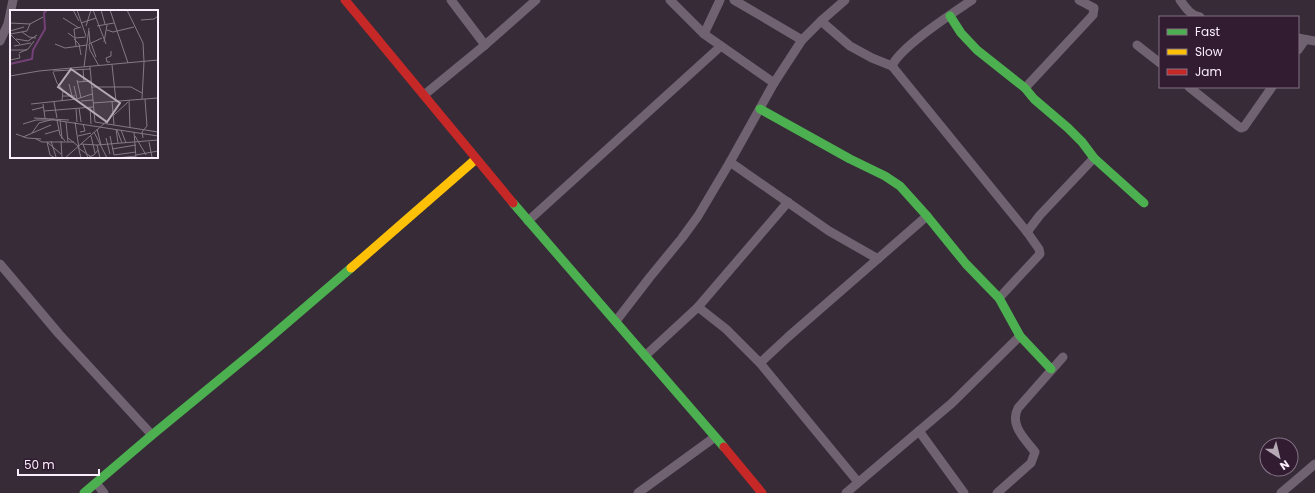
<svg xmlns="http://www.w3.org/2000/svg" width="1315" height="493" font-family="Poppins,sans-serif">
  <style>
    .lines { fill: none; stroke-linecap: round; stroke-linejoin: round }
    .street { stroke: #706270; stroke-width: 9 }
    .fast { stroke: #4caf50; stroke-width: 9 }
    .slow { stroke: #ffc107; stroke-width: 9 }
    .jam { stroke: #c62828; stroke-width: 9 }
    .inset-river { fill: none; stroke: #754077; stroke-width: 2 }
    .inset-road { fill: none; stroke: #857985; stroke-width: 1 }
    .view { fill: #b6a9b6; fill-opacity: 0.15; stroke: #b6a9b6; stroke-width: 2 }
    .inset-edge { fill: none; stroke: #fbedfb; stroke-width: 2 }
  </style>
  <rect width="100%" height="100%" fill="#362b37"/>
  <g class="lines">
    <g class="street">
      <path d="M451 0 485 45"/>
      <path d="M670 0 704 34 774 83"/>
      <path d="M734 0 802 40"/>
      <path d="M1180 0C1186 8 1190 15 1200 17"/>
      <path d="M821 21 850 46 872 58 892 66 1027 232 1039 249 1040 254 999 298"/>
      <path d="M704 34 720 0"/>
      <path d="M1298 38 1315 41"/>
      <path d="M0 41 8 24 13 0"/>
      <path d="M1137 45 1160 63"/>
      <path d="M1298 50 1305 40"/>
      <path d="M892 66C900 47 953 13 972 0"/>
      <path d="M1189 87 1238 126 1241 128 1244 127 1272 87"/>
      <path d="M1025 88 1093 15 1094 8 1079 0"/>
      <path d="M424 95 485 45 536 0"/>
      <path d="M730 162 829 231 878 259"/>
      <path d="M528 221 721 46"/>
      <path d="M1027 232 1040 215 1094 158"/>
      <path d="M0 264 59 334 152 435"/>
      <path d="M698 307 726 329 760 363 858 482"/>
      <path d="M616 321 650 277 682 238 698 216 730 162 774 83 802 40 821 21 845 0"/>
      <path d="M645 356 698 307 788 202"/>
      <path d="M760 363 788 337 927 216"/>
      <path d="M919 431 964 493"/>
      <path d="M96 483 104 493"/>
      <path d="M638 493 715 437"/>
      <path d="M846 493 952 403 1020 336"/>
      <path d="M997 493 1031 463 1035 452C1025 439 1009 425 1018 408L1063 357"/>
      <path d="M1281 493 1315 464"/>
    </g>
    <g class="fast">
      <path d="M950 16 961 33 977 50 1025 88 1034 99 1068 128 1082 142 1094 158 1144 203"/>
      <path d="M760 109 850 159 885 176 900 186 927 216 966 264 999 298 1020 336 1051 369"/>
      <path d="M513 203 724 447"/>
      <path d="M84 493 152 435 259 347 351 268"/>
    </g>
    <path class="slow" d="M351 268 476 159"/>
    <g class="jam">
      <path d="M345 0 513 203"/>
      <path d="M724 447 762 493"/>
    </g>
  </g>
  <g transform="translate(10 10)">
    <rect width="148" height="148" fill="#362b37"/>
    <path class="inset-river" d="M0 54 22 49 23 40 35 19 34 3 37 0"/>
    <path class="inset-road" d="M63 0 69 11M67 0 76 26M83 0 96 34M91 0 95 14M100 0 118 53M117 0 133 33 134 52M53 8 69 18M131 10 144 9 148 6M0 13 20 14 33 7M71 13 86 8M76 16 81 0M87 16 104 13M97 20 103 22 124 17M0 21 14 17M79 21 80 33M12 22 19 27 26 28M58 23 65 28 76 27M0 24 17 21 20 14M0 24 10 34M6 29 18 31 27 25M64 29 69 34 71 45M94 32 97 15M81 33 86 47M45 34 55 38 77 35M79 34 80 40 89 56M79 34 92 28M4 36 21 33M66 36 64 19 71 17M0 40H17M9 43 18 39 24 31M0 50 10 48 9 44M100 52H97L96 48 101 46V41M102 55 106 91M74 57 79 18M80 57 85 112M73 59 74 71M43 61 80 59M43 62 47 73 53 80 52 91M0 66 29 61 148 50M67 70 71 88M67 72 81 71M59 74 62 86M64 76 67 89M81 77H121L132 83M52 86H65M132 89 134 52M119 90 120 118M71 91 83 90M102 91 104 115M44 92 47 108M83 93 148 88M21 94 67 89 82 84M33 94 35 108M80 97 81 114M69 98 71 112M66 99 67 112M22 100 34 97M34 101 83 97M104 105 118 92M24 108 59 110M47 110 50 125 55 131M50 110 52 129M56 112 58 132M65 112 69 138M85 112 148 122M13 114 26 110H44L148 126M87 119 91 135M106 119 108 133M107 120 112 133M111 120 116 133M70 122 75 121 73 114M84 122 97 148M124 122 126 148M22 123 29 113 44 109M6 124 17 128 31 129M35 124 49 120M68 126 81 123M81 126 85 143M100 126 104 145 126 142M125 126 136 145M13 127 41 115M58 128 68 136 71 148M96 128 100 144M133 128 132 122 137 116 135 89M26 129 32 132H64M41 131 46 147M51 131 52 148M37 132 51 144M37 132 40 145 45 148M139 132 142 147M71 134 87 135 148 130M73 134 78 148M87 135 90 148M68 138 83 148M102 139 126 135M126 145 148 141M55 148 96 112M77 148 84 145 88 140M107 148 126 146"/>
    <path class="view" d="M61 59 110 93 97 112 48 77Z"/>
    <rect width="148" height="148" class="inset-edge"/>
  </g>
  <rect x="1159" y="16" width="140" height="72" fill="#311c31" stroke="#827082"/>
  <rect x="1167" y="29" width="20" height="6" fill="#4caf50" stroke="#827082"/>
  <text x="1195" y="36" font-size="12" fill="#fbedfb">Fast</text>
  <rect x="1167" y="49" width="20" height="6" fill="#ffc107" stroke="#827082"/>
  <text x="1195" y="56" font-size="12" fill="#fbedfb">Slow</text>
  <rect x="1167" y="69" width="20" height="6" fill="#c62828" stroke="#827082"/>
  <text x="1195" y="76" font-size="12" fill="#fbedfb">Jam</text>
  <g transform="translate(1279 457) rotate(145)"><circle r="19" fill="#311c31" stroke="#827082"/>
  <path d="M0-3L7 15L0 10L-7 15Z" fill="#b6a9b6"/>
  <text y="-6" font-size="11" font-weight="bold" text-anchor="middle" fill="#fbedfb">N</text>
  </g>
  <path d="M18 469v6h81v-6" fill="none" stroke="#fbedfb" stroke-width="2"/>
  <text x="24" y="469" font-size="12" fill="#fbedfb" stroke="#311c31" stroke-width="3" paint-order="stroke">50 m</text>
</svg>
